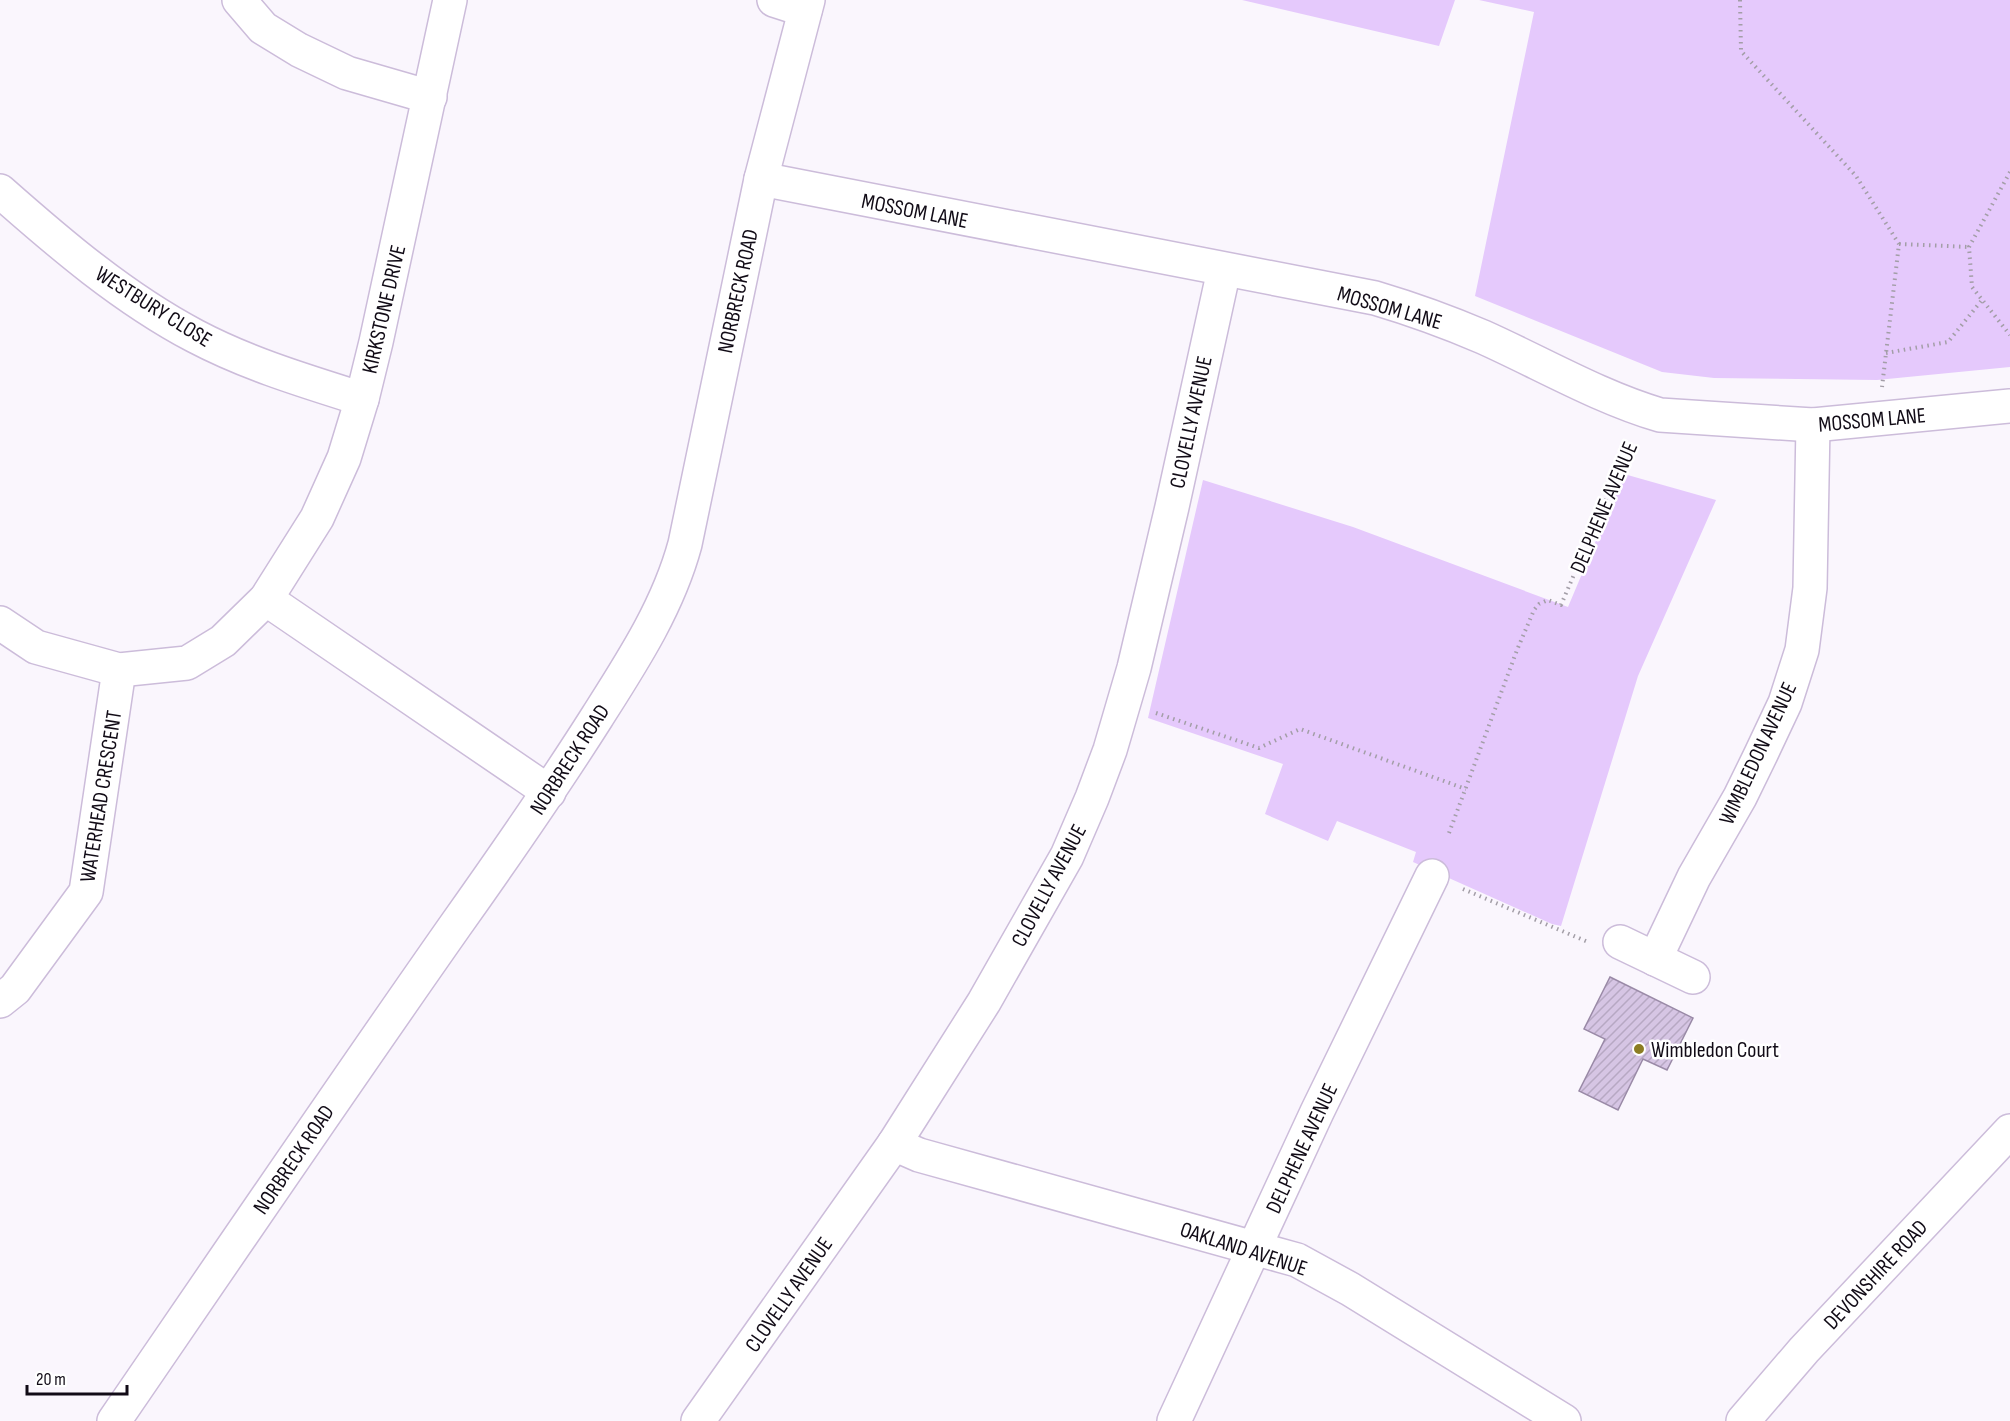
<svg xmlns="http://www.w3.org/2000/svg" width="2010" height="1421" font-family="'Sofia Sans Condensed',sans-serif">
  <style>
    .grass { fill: #e5c9fc }
    .building { fill: url(#building-hatch); stroke: #9a8aa7; stroke-width: 1.5 }
    .lines { fill: none; stroke-linecap: round; stroke-linejoin: round }
    .minor-casing { stroke: #ccbcda; stroke-width: 36 }
    .major-casing { stroke: #ccbcda; stroke-width: 36 }
    .path { stroke: #a39ea7; stroke-width: 4; stroke-dasharray: 1.5 4.5; stroke-linecap: butt }
    .minor { stroke: #fff; stroke-width: 33 }
    .major { stroke: #fff; stroke-width: 33 }
    .poi-dot { fill: #8c7d24; stroke: #fff; stroke-width: 2 }
    .labels { text-anchor: middle; stroke-width: 5; stroke-linejoin: round; paint-order: stroke }
    .street-label { font-size: 22px; fill: #110b16; stroke: #fff }
    .poi-label { font-size: 22px; fill: #110b16; stroke: #fff; text-anchor: start }
  </style>
  <defs>
    <pattern id="building-hatch" width="6" height="6" patternUnits="userSpaceOnUse" patternTransform="scale(1.5)"><rect width="6" height="6" fill="#d6c5e4"/><path d="M-1 1l2-2M0 6l6-6M5 7l2-2" fill="none" stroke="#b7a8c3"/></pattern>
  </defs>
  <rect width="100%" height="100%" fill="#faf6fd"/>
  <g class="grass">
    <path d="M1242 0H1455L1439 46Z"/>
    <path d="M1479 0H2010V367L1877 380 1714 378 1662 372 1475 296 1534 12Z"/>
    <path d="M1624 474 1716 500 1638 676 1561 926 1552 924 1413 862 1416 852 1337 821 1328 841 1265 814 1283 764 1148 718 1203 480 1353 527 1568 607Z"/>
  </g>
  <path class="building" d="M1610 977 1693 1018 1667 1070 1643 1059 1618 1110 1579 1091 1605 1039 1584 1029Z"/>
  <g class="lines">
    <g class="minor-casing">
      <g id="minor">
        <path d="M239 0 263 28 299 50 347 73 430 97"/>
        <path d="M774 0 805 10"/>
        <path d="M761 179 1375 298C1412 309 1448 322 1483 337 1541 363 1599 397 1660 415L1813 425 2010 406"/>
        <path d="M0 191C60 244 123 298 195 336 248 364 305 381 362 399"/>
        <path d="M266 599 549 792"/>
        <path d="M0 623 36 647 119 670 187 663 223 641 266 599 317 518 344 458 362 399 376 342 450 0"/>
        <path d="M1620 942 1693 977"/>
        <path d="M1655 959 1694 877 1740 797 1761 754 1785 703 1802 650 1810 588 1813 425"/>
        <path d="M0 1001 15 989 86 892 119 670"/>
        <path d="M894 1144 919 1155 1297 1260 1350 1289 1564 1421"/>
        <path d="M114 1421C227 1256 340 1090 455 926 504 857 552 788 597 717 632 662 668 607 685 544L761 179 808 0"/>
        <path d="M698 1421 894 1144 984 1002 1067 856 1092 798 1110 750 1134 668 1172 507 1224 270"/>
        <path d="M1174 1421 1317 1112 1432 876"/>
      </g>
    </g>
    <g class="major-casing">
      <path id="major" d="M1743 1421 1804 1350 2010 1131"/>
    </g>
    <g class="path">
      <path d="M1740 0 1741 51 1856 176 1899 244 1882 387"/>
      <path d="M2010 172 1969 247 1972 287 2010 335"/>
      <path d="M1899 244 1969 247"/>
      <path d="M1886 353 1948 342 1982 300"/>
      <path d="M1156 713 1259 748 1300 729 1466 789"/>
      <path d="M1449 833 1517 650 1534 610 1539 604 1548 600 1561 605 1631 441"/>
      <path d="M1463 889 1588 942"/>
    </g>
    <use href="#minor" class="minor"/>
    <use href="#major" class="major"/>
  </g>
  <circle class="poi-dot" cx="1639" cy="1049" r="6"/>
  <g class="labels">
    <g class="street-label">
      <text transform="translate(915 210) rotate(11)" y="8">MOSSOM LANE</text>
      <text transform="translate(737 291) rotate(-78)" y="8">NORBRECK ROAD</text>
      <text transform="translate(154 306) rotate(32)" y="8">WESTBURY CLOSE</text>
      <text transform="translate(1390 307) rotate(16)" y="8">MOSSOM LANE</text>
      <text transform="translate(383 309) rotate(-77)" y="8">KIRKSTONE DRIVE</text>
      <text transform="translate(1872 419) rotate(-5)" y="8">MOSSOM LANE</text>
      <text transform="translate(1190 422) rotate(-78)" y="8">CLOVELLY AVENUE</text>
      <text transform="translate(1603 507) rotate(-67)" y="8">DELPHENE AVENUE</text>
      <text transform="translate(1757 753) rotate(-65)" y="8">WIMBLEDON AVENUE</text>
      <text transform="translate(569 759) rotate(-57)" y="8">NORBRECK ROAD</text>
      <text transform="translate(100 796) rotate(-81)" y="8">WATERHEAD CRESCENT</text>
      <text transform="translate(1048 885) rotate(-62)" y="8">CLOVELLY AVENUE</text>
      <text transform="translate(1301 1148) rotate(-65)" y="8">DELPHENE AVENUE</text>
      <text transform="translate(293 1159) rotate(-56)" y="8">NORBRECK ROAD</text>
      <text transform="translate(1244 1248) rotate(18)" y="8">OAKLAND AVENUE</text>
      <text transform="translate(1875 1274) rotate(-47)" y="8">DEVONSHIRE ROAD</text>
      <text transform="translate(788 1294) rotate(-55)" y="8">CLOVELLY AVENUE</text>
    </g>
    <g class="poi-label">
      <text x="1651" y="1057">Wimbledon Court</text>
    </g>
  </g>
  <path d="M27 1385v9h100v-9" fill="none" stroke="#110b16" stroke-width="3"/>
  <text x="36" y="1385" font-size="18" fill="#110b16" stroke="#ffffff" stroke-width="4.5" paint-order="stroke">20 m</text>
</svg>
